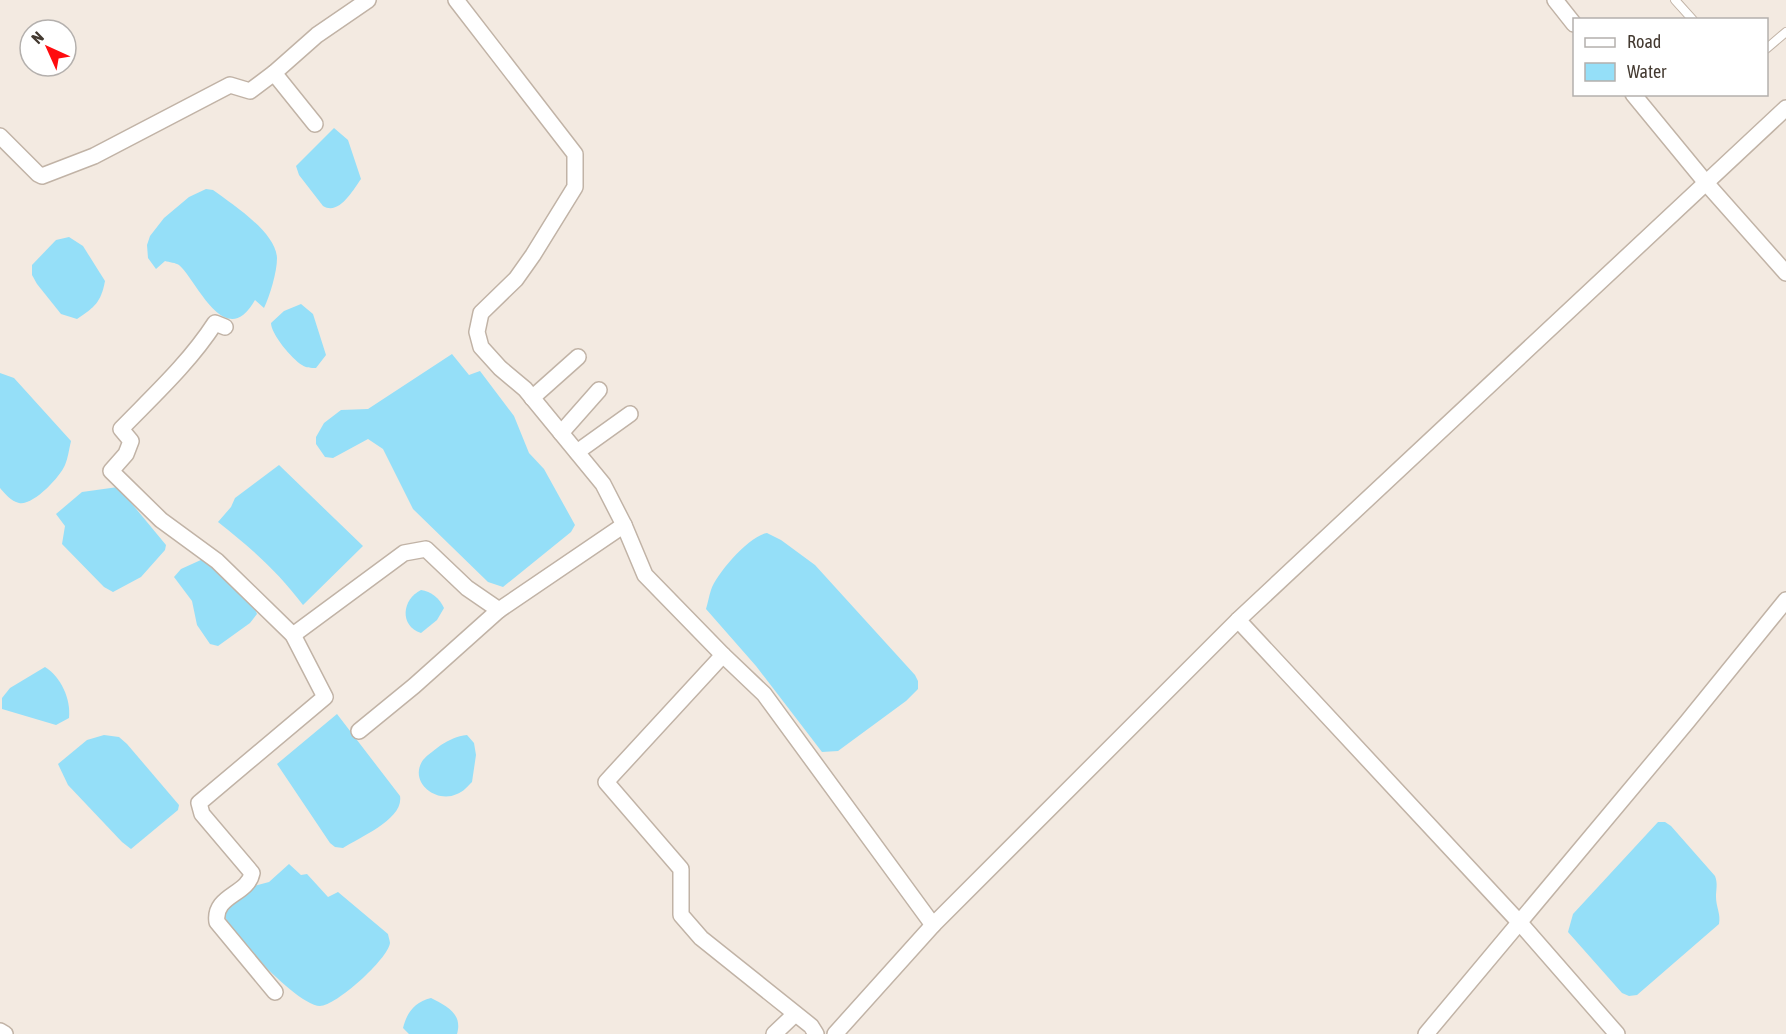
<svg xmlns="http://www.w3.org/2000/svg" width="1786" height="1034" font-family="'Asap Condensed',sans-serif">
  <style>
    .water { fill: #95dff8 }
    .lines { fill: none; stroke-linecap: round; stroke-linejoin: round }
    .service-casing { stroke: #c1b3a6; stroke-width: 10 }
    .minor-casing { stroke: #c1b3a6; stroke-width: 18 }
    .service { stroke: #fff; stroke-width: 8 }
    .minor { stroke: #fff; stroke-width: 15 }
  </style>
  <rect width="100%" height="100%" fill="#f3eae1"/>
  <g class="water">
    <path d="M334 128 348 140 361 179C353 190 339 216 323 206L299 175 296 166Z"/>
    <path d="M206 189 213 190C232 204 276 232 277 258 277 272 270 295 264 308L255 300C252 305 248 311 243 315 218 335 193 276 179 265 176 263 169 262 165 261L156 269 148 258 147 245 150 236 164 218 189 197Z"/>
    <path d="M69 237 83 246 105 281C101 302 95 307 77 319L61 314 37 284 32 275V265L56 240Z"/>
    <path d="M301 304 313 314 326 355 316 368C311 368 306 368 302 365 292 359 271 334 271 323L284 311Z"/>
    <path d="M452 354 469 375 480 371 514 416 529 453 544 469 575 525 571 532 503 587 488 582 413 509 383 449 368 439 333 458 325 457 316 444V437L324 423 341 410 368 409Z"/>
    <path d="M0 373 14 378 71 441C69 449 68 458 65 465 60 477 33 506 19 503 11 501 5 494 0 488Z"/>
    <path d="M279 465 363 546 303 605C277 571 251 548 218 522L231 507 235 498Z"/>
    <path d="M118 487 166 545 165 550 141 577 113 592 104 587 62 544 65 526 56 514 82 492Z"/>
    <path d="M767 533 781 540 815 565 915 675 918 681V689L906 701 838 751 822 752 756 666 706 609C708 602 709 596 711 590 716 574 750 535 767 533Z"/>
    <path d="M203 559 255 609 257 614 250 623 218 646 210 644 197 625 192 601 174 577 181 569Z"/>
    <path d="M421 590C431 591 440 599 444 608L437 620 421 633C399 626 402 599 421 590Z"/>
    <path d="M45 667C61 677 71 699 69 718L56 725 2 709V698L10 688Z"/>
    <path d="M337 714 400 796C404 819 360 837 343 848L335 847 330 843 277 764Z"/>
    <path d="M104 735 119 737 127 744 179 805 178 810 131 849 122 842 68 785 58 764 87 740Z"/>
    <path d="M467 735 474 743 476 755 472 782C468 786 463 792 457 794 436 804 408 782 423 760 428 754 435 750 441 745 449 740 457 736 467 735Z"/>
    <path d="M1658 822H1665L1671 826 1715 876C1718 884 1716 889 1716 897 1716 907 1721 914 1719 924L1637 995 1629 996 1622 993 1568 932 1573 914Z"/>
    <path d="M289 864 301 875 307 874 328 897 338 892 388 934C388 935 390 941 390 943 388 959 336 1006 320 1006 297 1005 233 936 224 915L233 900 246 888 269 882Z"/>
    <path d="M431 998C446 1006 463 1013 457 1034H409L403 1028C407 1012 415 1002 431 998Z"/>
  </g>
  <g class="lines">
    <g class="service-casing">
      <g id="service">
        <path d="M1675 0 1693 20"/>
        <path d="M1766 49 1786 32"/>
      </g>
    </g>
    <g class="minor-casing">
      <g id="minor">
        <path d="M456 0 575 154V187L533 255 516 279 481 313 477 332 481 347 500 368 525 389 603 484 624 525 645 575 723 655 606 782 681 869V915L701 938 811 1026 816 1034"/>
        <path d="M1555 0 1574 24"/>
        <path d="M274 73 315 124"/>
        <path d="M1633 94 1707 184 1786 273"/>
        <path d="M0 136 38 174 42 176 94 156 230 85 250 91 274 73 317 35 368 0"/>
        <path d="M225 327 215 323C189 363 154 395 121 429L131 441 126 454 111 471 161 520 217 561 293 635 325 697 199 803 202 814 252 873C248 895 213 895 217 922L275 992"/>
        <path d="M532 398 578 357"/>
        <path d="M561 433 599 390"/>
        <path d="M577 452 630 414"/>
        <path d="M1238 620 1520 923 1617 1034"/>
        <path d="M293 635 404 553 426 549 467 588 499 610 624 525"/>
        <path d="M723 655 764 694 933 925"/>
        <path d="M359 731 414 686 499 610"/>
        <path d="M0 1031 5 1034"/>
        <path d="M774 1034 795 1014"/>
        <path d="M835 1034 933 925 1238 620 1786 108"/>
        <path d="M1426 1034 1687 722 1786 600"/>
      </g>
    </g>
    <use href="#service" class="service"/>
    <use href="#minor" class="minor"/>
  </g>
  <rect x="1573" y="18" width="195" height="78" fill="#ffffff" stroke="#b4b0ad" stroke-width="1.5"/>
  <rect x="1585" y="38" width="30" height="9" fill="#ffffff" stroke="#b4b0ad" stroke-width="1.5"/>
  <text x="1627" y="48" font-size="18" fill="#443a31">Road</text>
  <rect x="1585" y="63" width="30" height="18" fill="#95dff8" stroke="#b4b0ad" stroke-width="1.5"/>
  <text x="1627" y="78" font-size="18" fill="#443a31">Water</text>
  <g transform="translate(48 48) rotate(315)"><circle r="28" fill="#ffffff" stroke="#b4b0ad" stroke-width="1.5"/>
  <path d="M0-4.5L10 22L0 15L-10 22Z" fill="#ff0c0f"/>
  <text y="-9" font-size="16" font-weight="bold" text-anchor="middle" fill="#443a31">N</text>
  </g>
</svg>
